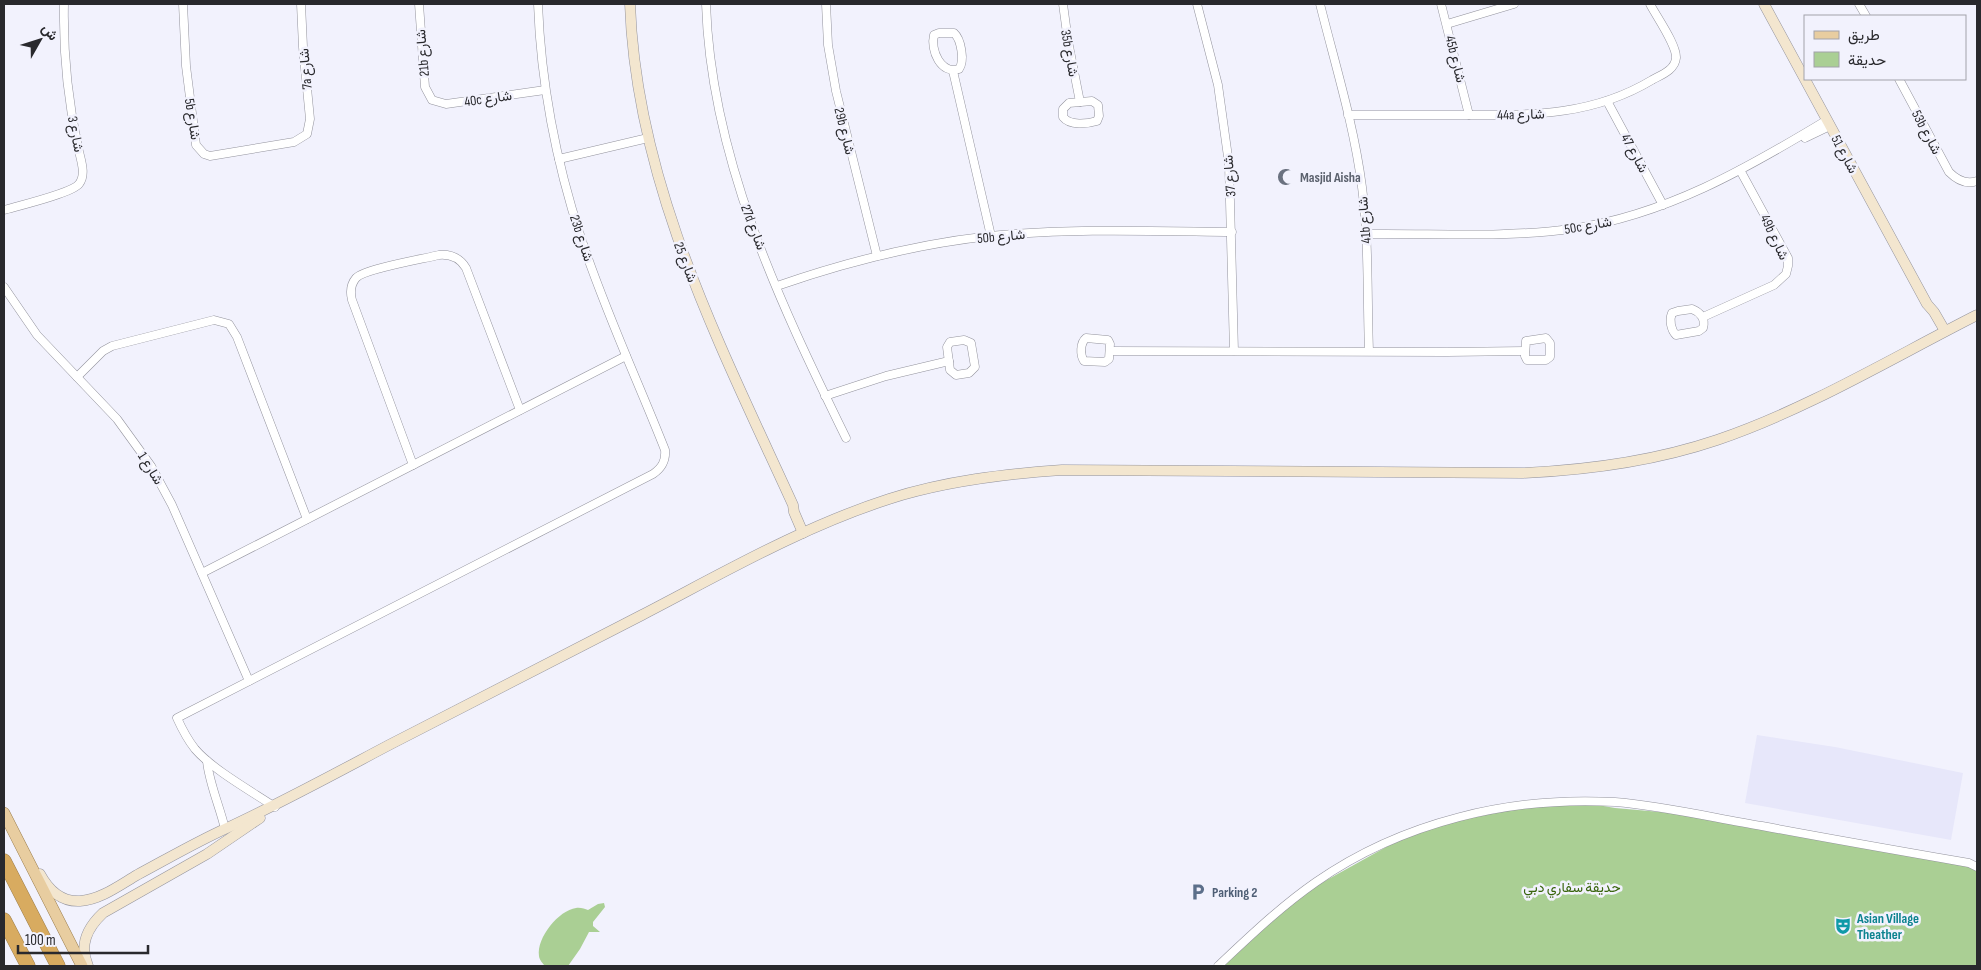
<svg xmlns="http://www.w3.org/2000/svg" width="1981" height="970" font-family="'Sofia Sans Condensed',Vazirmatn,sans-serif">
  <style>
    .built { fill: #e7e7fa }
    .green { fill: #aacf94 }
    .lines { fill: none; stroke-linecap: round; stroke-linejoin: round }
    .street-casing { stroke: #93939d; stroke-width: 9 }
    .secondary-casing { stroke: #93939d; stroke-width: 11 }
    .primary-casing { stroke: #9b7e4e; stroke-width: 12 }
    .highway-casing { stroke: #9b7e4e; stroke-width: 15 }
    .street { stroke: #fff; stroke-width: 8 }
    .secondary { stroke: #f3e6cf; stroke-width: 10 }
    .primary { stroke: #e8cda0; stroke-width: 11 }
    .highway { stroke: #d8ab60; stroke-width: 14 }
    .labels { text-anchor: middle; stroke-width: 5; stroke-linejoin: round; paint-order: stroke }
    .street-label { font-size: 14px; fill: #29292d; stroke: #f2f2fd }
    .worship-label { font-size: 14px; font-weight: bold; fill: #5b616d; stroke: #f2f2fd; text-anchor: start }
    .park-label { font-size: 14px; fill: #38640c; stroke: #f2f2fd }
    .service-label { font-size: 14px; font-weight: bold; fill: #4e5e75; stroke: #f2f2fd; text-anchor: start }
    .culture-label { font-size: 14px; font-weight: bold; fill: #0d838f; stroke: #f2f2fd; text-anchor: start }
  </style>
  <rect width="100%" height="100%" fill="#f2f2fd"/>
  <path class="built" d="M1757 735 1835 747 1963 773 1951 840 1745 803Z"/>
  <g class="green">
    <path d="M1586 803 1615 808 1683 814 1977 866V966H1224L1273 916 1316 886 1388 846 1417 833 1452 822 1520 808Z"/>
    <path d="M604 903 605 907 593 922V926L600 932H589L580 949 568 966H545C543 964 539 959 539 956 536 938 559 910 576 908 580 907 585 909 588 910L598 904Z"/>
  </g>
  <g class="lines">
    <g class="street-casing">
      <g id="street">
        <path d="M183 4 186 66 196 145 204 154 210 156 294 142 307 134 310 119 303 47 301 4"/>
        <path d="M419 4 425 87 432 100 446 104 545 90"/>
        <path d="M706 4C711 158 779 301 846 438"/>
        <path d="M826 4 828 45 836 91 877 256"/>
        <path d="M1063 4 1068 41 1080 102"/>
        <path d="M1197 4 1218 85 1229 164 1234 351"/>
        <path d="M1320 4C1335 64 1354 125 1362 187 1369 241 1367 296 1369 351"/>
        <path d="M1441 4 1469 115"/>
        <path d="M1859 4 1866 16"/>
        <path d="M1447 24 1514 4"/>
        <path d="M939 33H954C961 39 965 61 959 69 941 75 930 50 934 35Z"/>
        <path d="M953 71 991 236"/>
        <path d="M1899 79 1949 172C1957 180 1966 185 1977 181"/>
        <path d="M1092 101 1098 105 1099 116 1097 121C1087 124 1070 126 1063 117V109L1069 103Z"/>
        <path d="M1607 101 1663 205"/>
        <path d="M1348 115C1387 115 1426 115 1465 115 1533 115 1592 116 1652 80 1661 75 1675 70 1676 58 1677 45 1656 16 1650 4"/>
        <path d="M1805 138 1830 126"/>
        <path d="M559 159 648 138"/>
        <path d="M4 210C18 206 72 193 79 184 87 174 80 158 78 147 68 101 63 52 64 4"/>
        <path d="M1366 234C1434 233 1504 238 1571 229 1666 215 1746 169 1827 120"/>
        <path d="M777 286C846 262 917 244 990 236 1070 228 1152 231 1232 232"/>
        <path d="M4 287 37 335 117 419 151 466 172 505 249 681"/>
        <path d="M1692 309C1700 312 1706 319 1703 328L1699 331 1676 335C1671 330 1669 320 1672 313L1678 311Z"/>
        <path d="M1703 317 1774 285 1786 274 1788 266V258L1740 170"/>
        <path d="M1086 338 1108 340 1110 344 1109 359 1105 362 1084 361C1080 355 1080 343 1086 338Z"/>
        <path d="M1546 338 1550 343V357L1546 360H1527L1525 356 1526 341Z"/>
        <path d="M964 340 971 343 975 367 969 373 956 375 950 370 947 347 950 342Z"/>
        <path d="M1110 351 1447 352 1525 351"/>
        <path d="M77 377 103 351 112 346 214 320 229 324 237 337 307 519"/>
        <path d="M825 396 886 376 949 361"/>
        <path d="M413 465 352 300C350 292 350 285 356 278 364 269 423 259 439 255 451 254 460 258 466 268L520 410"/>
        <path d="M202 573 626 356"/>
        <path d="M207 761C209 783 220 807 225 829"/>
        <path d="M275 807C251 791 212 769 195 749 187 739 182 729 177 718L653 474C662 468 666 461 665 450 637 379 605 311 581 238 556 162 541 84 538 4"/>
        <path d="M1218 966C1249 937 1280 907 1316 882 1402 822 1511 796 1615 802 1664 806 1714 818 1762 826 1831 839 1900 851 1969 863L1977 867"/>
      </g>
    </g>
    <g class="secondary-casing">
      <g id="secondary">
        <path d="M630 4C636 183 720 345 793 505L794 512 803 533"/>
        <path d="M1764 4 1927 304 1934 312 1945 331"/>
        <path d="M40 874C48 889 61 902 80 901 100 900 120 885 137 875 167 859 196 842 227 828 283 802 336 773 389 745 474 702 558 658 642 615 723 573 802 527 889 499 945 481 1004 474 1062 470L1523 473C1589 470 1655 461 1717 440 1808 409 1892 358 1977 315"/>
        <path d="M88 966C79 945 87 928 103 913L207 854 260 818"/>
      </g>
    </g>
    <g class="primary-casing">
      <path id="primary" d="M4 813 82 966"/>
    </g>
    <g class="highway-casing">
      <g id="highway">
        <path d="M4 861 58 966"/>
        <path d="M4 920 28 966"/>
      </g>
    </g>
    <use href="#street" class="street"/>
    <use href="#secondary" class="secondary"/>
    <use href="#primary" class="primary"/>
    <use href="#highway" class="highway"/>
  </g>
  <defs>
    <g id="mosque-bare" transform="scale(1.35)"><path d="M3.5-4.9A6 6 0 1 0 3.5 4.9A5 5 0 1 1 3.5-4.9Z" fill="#6b7280" stroke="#f2f2fd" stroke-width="2.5" paint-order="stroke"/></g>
    <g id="parking-bare" transform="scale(1.35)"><path d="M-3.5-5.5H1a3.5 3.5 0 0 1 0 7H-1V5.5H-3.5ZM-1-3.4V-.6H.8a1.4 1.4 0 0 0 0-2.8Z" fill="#5c6f8a" stroke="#f2f2fd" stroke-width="2.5" paint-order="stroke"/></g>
    <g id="theatre-bare" transform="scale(1.35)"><path d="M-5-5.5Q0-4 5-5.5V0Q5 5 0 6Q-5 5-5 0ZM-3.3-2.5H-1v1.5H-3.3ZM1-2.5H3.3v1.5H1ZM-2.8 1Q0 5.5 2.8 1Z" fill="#0f9aa8" stroke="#f2f2fd" stroke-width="2.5" paint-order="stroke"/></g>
  </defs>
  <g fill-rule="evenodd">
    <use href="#mosque-bare" x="1286" y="177"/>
    <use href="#parking-bare" x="1198" y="892"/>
    <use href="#theatre-bare" x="1843" y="926"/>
  </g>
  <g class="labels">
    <g class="street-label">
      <text transform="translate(422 53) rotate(-95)" y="5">21b شارع</text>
      <text transform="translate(1070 53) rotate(80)" y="5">35b شارع</text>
      <text transform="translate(1456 59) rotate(76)" y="5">45b شارع</text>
      <text transform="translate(305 69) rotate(-95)" y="5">7a شارع</text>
      <text transform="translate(488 98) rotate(-8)" y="5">40c شارع</text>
      <text transform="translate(1521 114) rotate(-1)" y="5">44a شارع</text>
      <text transform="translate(193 119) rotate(81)" y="5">5b شارع</text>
      <text transform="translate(845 131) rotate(76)" y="5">29b شارع</text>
      <text transform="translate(1927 132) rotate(62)" y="5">53b شارع</text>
      <text transform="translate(76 134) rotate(79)" y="5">شارع 3</text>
      <text transform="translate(1635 153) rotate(62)" y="5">شارع 47</text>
      <text transform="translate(1845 154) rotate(62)" y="5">شارع 51</text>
      <text transform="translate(1229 176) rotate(-94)" y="5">شارع 37</text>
      <text transform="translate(1364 220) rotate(-94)" y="5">41b شارع</text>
      <text transform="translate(1588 225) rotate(-10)" y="5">50c شارع</text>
      <text transform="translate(754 227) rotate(69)" y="5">27d شارع</text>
      <text transform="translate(1001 236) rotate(-5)" y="5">50b شارع</text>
      <text transform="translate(1775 237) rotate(65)" y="5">49b شارع</text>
      <text transform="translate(582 238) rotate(72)" y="5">23b شارع</text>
      <text transform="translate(686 262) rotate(69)" y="5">شارع 25</text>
      <text transform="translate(151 468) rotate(58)" y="5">شارع 1</text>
    </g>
    <g class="worship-label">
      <text x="1300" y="182">Masjid Aisha</text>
    </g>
    <g class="park-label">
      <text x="1572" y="892">حديقة سفاري دبي</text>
    </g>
    <g class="service-label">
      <text x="1212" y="897">Parking 2</text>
    </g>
    <g class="culture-label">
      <text x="1857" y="923">Asian Village<tspan x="1857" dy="16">Theather</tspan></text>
    </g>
  </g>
  <rect width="1981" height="970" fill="none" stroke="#29292d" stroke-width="10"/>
  <rect x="1804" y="15" width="162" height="65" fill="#f2f2fd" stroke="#a2a2aa"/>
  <rect x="1814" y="31" width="25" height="8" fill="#e8cda0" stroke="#a2a2aa"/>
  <text x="1848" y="40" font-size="15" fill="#29292d">طريق</text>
  <rect x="1814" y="52" width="25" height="15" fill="#aacf94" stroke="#a2a2aa"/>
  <text x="1848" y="65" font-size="15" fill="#29292d">حديقة</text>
  <g transform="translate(40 40) rotate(51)" stroke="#f2f2fd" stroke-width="4" paint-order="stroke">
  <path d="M0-4L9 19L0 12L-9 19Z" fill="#29292d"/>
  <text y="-8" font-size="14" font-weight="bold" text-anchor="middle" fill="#29292d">ش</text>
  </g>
  <path d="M18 945v8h130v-8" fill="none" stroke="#29292d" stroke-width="2.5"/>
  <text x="25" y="945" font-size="15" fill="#29292d" stroke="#f2f2fd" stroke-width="4" paint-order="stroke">100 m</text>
</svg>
